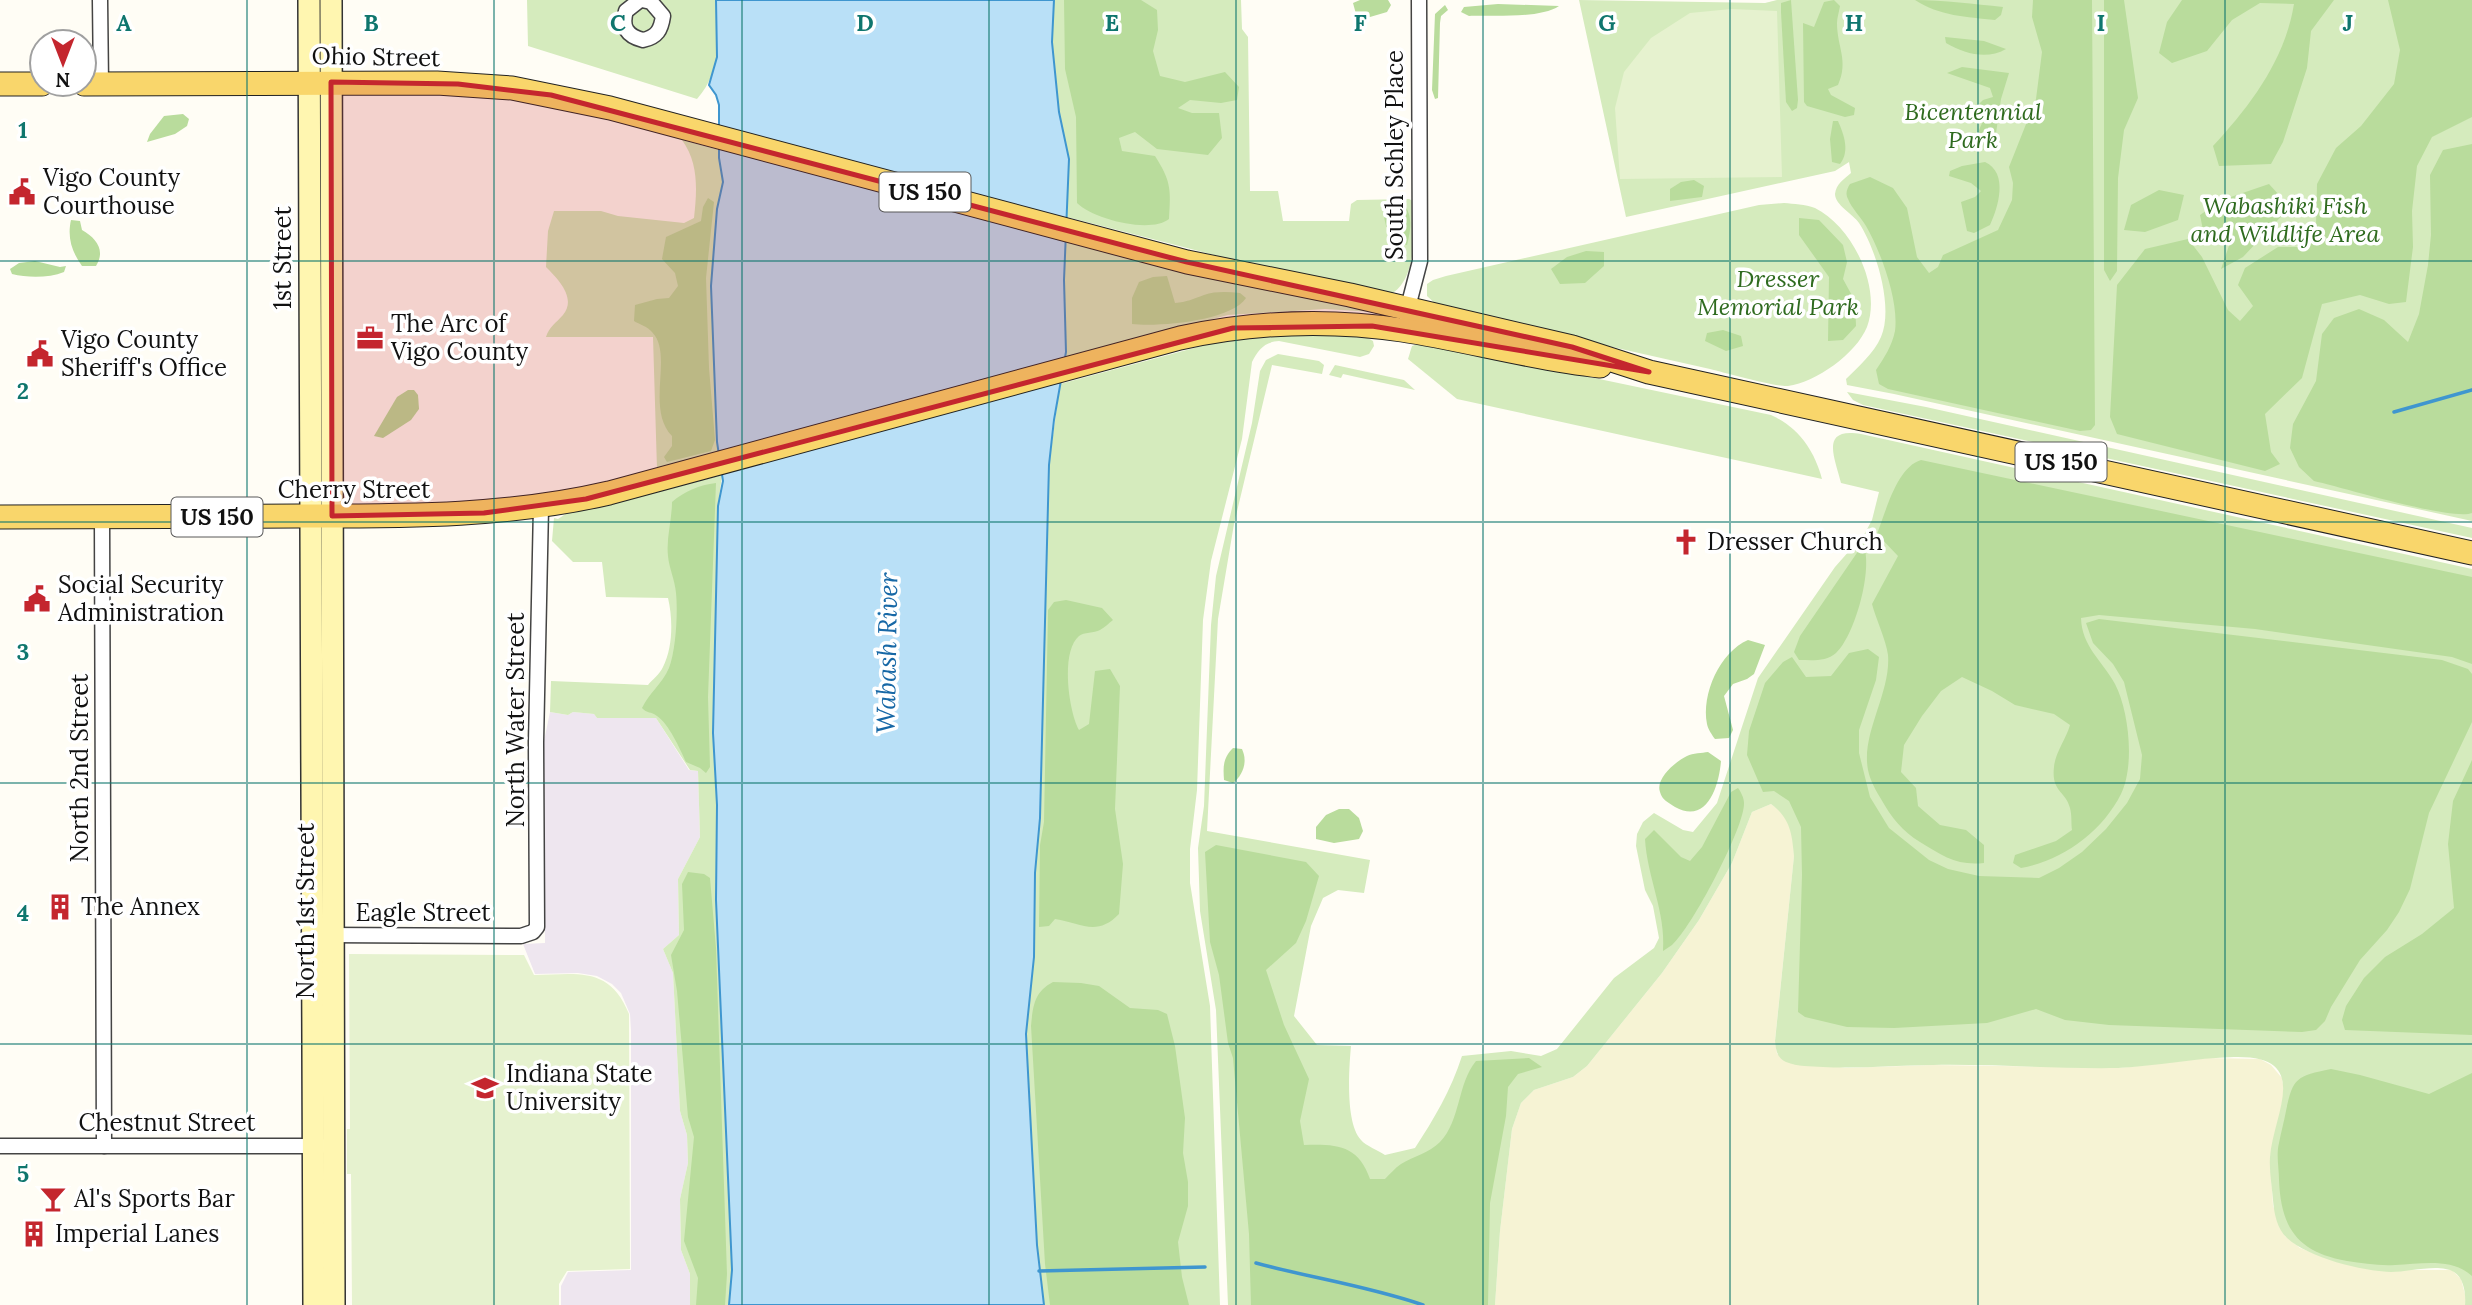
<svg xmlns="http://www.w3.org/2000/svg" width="2472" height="1305" font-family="Lora,serif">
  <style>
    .industrial { fill: #eee6ef }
    .farmland { fill: #f6f3d4 }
    .green { fill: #d5ebbd }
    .forest { fill: #b9dc9c }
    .pitch { fill: #e6f2cf }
    .water { fill: #b9e0f7; stroke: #3f96cf; stroke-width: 2 }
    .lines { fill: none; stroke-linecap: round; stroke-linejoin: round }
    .stream { stroke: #3f96cf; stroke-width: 3.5 }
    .minor-casing { stroke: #444; stroke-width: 17 }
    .secondary-casing { stroke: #333; stroke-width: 24 }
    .primary-casing { stroke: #222; stroke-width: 25 }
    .minor { stroke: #fff; stroke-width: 14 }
    .secondary { stroke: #fff6b0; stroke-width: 21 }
    .primary { stroke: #f9d66b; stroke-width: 23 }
    .marked { fill: #c4262e; fill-opacity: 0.2; stroke: #c4262e; stroke-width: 5; stroke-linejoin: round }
    .grid { fill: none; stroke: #0f766e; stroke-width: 2; stroke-opacity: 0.55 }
    .labels { text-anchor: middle; stroke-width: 7; stroke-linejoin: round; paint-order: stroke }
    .shield { fill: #fff; stroke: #585858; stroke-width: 2 }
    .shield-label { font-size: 23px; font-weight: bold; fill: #111 }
    .street-label { font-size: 24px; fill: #111; stroke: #fff }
    .park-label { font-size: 24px; font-style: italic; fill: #2f6b1f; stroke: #fff }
    .poi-label { font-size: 24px; fill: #111; stroke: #fff; text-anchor: start }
    .water-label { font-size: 26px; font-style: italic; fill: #1768a6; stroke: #fff }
    .grid-label { font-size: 23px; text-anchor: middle; font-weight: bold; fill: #0f766e; stroke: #fff; stroke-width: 7; stroke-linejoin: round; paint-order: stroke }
  </style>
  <rect width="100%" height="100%" fill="#fffdf5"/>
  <path class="industrial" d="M550 712 568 715 573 712 594 714 597 718H656L689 770 698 771 700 837 678 879 679 935 663 949 673 973 680 1111 687 1135 688 1163 680 1199 681 1250 690 1274V1305H561V1286L568 1272 631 1270V1031L630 1014 621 993 612 984 597 976 578 973 535 974 523 944 545 943 544 741Z"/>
  <path class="farmland" d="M1771 804 1783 813 1792 829 1794 856 1775 1040 1777 1054 1845 1068 1933 1065 2120 1068 2207 1058 2260 1059 2271 1065 2282 1078 2285 1098 2270 1158 2273 1206 2285 1236 2300 1248 2332 1260 2415 1270H2452L2461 1279 2466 1298 2465 1305H1495L1500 1231 1512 1129 1521 1103 1534 1090 1573 1077 1587 1066 1662 973 1699 920 1732 863 1752 812Z"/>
  <g class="green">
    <path d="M527 0H716C717 38 724 68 697 99L528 46Z"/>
    <path d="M1054 0H1241L1242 29 1248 37 1250 191H1278L1283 221H1349L1351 204 1357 200 1409 199 1415 202C1415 228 1417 285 1388 295L1249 264 1067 217 1069 159 1059 112 1052 42Z"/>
    <path d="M1579 0 1765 3 1777 0H2472V521L1894 394 1847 385 1846 379C1858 367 1874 353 1881 337 1894 307 1876 249 1859 223 1853 214 1835 205 1835 194 1836 184 1844 179 1851 173L1849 162 1835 171 1626 217Z"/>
    <path d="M682 140 719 150 723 182 717 209 711 286 719 452 657 469 653 337H546C549 327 556 323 563 315 577 298 558 279 546 267L548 231 554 211H601L618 216 684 223 694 218C697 191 699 163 682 140Z"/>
    <path d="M1784 203C1794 204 1805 204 1815 208 1852 226 1882 287 1867 327 1856 354 1816 382 1788 386 1775 387 1726 373 1710 369 1619 349 1529 328 1439 307L1427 296V284L1433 280 1446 276 1759 205Z"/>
    <path d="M1066 241 1373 312 1325 309 1228 315 1065 358 1064 280Z"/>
    <path d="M1314 334 1366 337 1373 341 1374 346 1369 354 1360 357 1279 341C1264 342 1258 350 1252 362L1242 439 1211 561 1203 620 1197 790 1190 849V883L1210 1006 1220 1305H1044L1037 1245 1026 1034 1034 957 1035 873 1040 818 1049 465 1060 384 1209 344 1270 336Z"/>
    <path d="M1423 342 1771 415C1799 428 1814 450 1822 479L1457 399 1408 359 1412 346Z"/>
    <path d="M1278 354 1319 361 1324 365 1322 374 1272 365 1234 524 1218 619 1207 831 1370 860 1364 893 1338 890 1323 898 1311 926 1294 1016 1317 1045 1351 1046C1349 1068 1345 1123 1361 1140 1366 1146 1378 1150 1385 1155L1415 1148C1434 1119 1451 1090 1462 1056L1511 1051 1541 1056 1557 1049 1614 978 1654 948 1659 938 1653 906 1645 890 1636 846 1637 834 1643 822 1654 813 1683 830 1693 832 1717 803 1758 678 1835 567 1865 533 1872 520 1879 492 1841 483C1835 458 1819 427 1861 434L2472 569V1305H2465C2466 1294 2464 1278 2454 1272 2440 1263 2408 1272 2391 1272 2362 1271 2309 1258 2287 1238 2277 1229 2274 1213 2273 1200 2272 1186 2269 1171 2270 1157 2273 1114 2314 1055 2234 1057 2195 1058 2157 1066 2118 1068 2057 1069 1995 1064 1933 1065 1896 1065 1860 1069 1823 1067 1810 1066 1798 1067 1786 1062 1777 1058 1776 1050 1775 1041L1794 856C1792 833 1790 818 1771 804L1752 812 1732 863 1699 920 1662 973 1587 1066 1573 1077 1534 1090 1521 1103 1512 1129 1500 1231 1495 1305H1228L1216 1010 1200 911 1198 848 1204 806 1211 625 1216 576 1252 423 1260 371 1266 360Z"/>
    <path d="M1335 365 1404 380 1415 390 1343 374 1341 378 1329 375Z"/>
    <path d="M1847 392 1926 407 2472 528V538L1863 405 1853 400Z"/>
    <path d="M722 475 718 506 713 733 717 805 716 900 732 1270 729 1305H690V1274L681 1250 680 1199 688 1163 687 1135 680 1111 673 973 663 949 679 935 678 879 700 837 698 771 690 770 656 718H597L594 714 573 712 568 715 550 712 551 681 648 685C652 680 660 674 663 667 673 647 673 619 668 598L606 597 602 562H573L552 541 554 518 558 519 567 513 628 500Z"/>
  </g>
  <g class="forest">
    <path d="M1064 0H1141L1157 10 1158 30 1153 51 1160 76 1185 82 1225 72 1239 87 1237 100 1221 103 1190 100 1178 108 1192 113H1219L1222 138 1208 155 1157 149 1135 132 1119 138 1122 151 1155 156C1171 181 1171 189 1169 219 1150 234 1093 219 1077 203L1076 117 1065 69Z"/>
    <path d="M1360 0H1388L1391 5 1387 12 1370 17 1356 14 1353 3Z"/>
    <path d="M1791 0 1798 100 1797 108 1792 111 1786 102 1781 12V3Z"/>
    <path d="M1834 0 1840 6C1839 12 1837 18 1837 23 1837 47 1849 61 1838 85L1828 89 1831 95 1855 108 1854 115 1845 117 1807 106 1804 102 1803 23 1814 27 1824 2Z"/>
    <path d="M1915 0C1944 0 1974 4 2003 7L2001 15 1995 20C1967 17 1939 16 1915 0Z"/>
    <path d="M2033 0H2092L2095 425 2091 430 2080 431 1888 389 1879 384 1876 370C1884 358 1892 346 1895 331 1899 301 1881 252 1866 226 1861 217 1852 209 1848 199 1845 193 1847 189 1850 184L1870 177 1893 188 1907 208 1917 257 1929 273 1938 267 1943 255 1998 230 2012 200 2013 183 2009 167 2036 99 2042 52 2032 17Z"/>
    <path d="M2104 0H2124L2138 98 2124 130 2118 178 2117 271 2110 281 2104 270Z"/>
    <path d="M2182 0H2334L2311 31 2307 68 2283 142 2271 164 2219 166 2213 146C2250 106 2285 60 2294 4L2260 3 2232 20 2207 51 2172 63 2159 53 2167 22Z"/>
    <path d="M2388 0H2472V117L2432 137 2417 166 2412 211 2413 247 2406 302 2389 304 2360 295 2322 304 2302 378 2265 414 2271 452 2280 464 2265 471 2117 434 2110 417 2117 285 2145 249 2188 239 2202 257 2228 310 2240 321 2253 306 2238 285 2245 268 2278 247H2299L2316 226 2317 184 2336 148 2361 126 2394 84 2400 50Z"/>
    <path d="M1498 4 1559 6C1540 19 1492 15 1469 16L1461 12 1464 7Z"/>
    <path d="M1445 5 1448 10 1441 16 1440 23 1438 98 1435 99 1432 90 1435 14Z"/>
    <path d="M1945 37 1984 41 2006 49C1987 60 1965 54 1946 43Z"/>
    <path d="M1962 67 2009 73 2001 99 1994 147 1982 150C1974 137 1979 130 1985 117L1975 108 1983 100 1993 97 1990 88 1947 73Z"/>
    <path d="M183 114 189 119 187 126 175 134 147 142 150 134 164 116Z"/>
    <path d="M1833 121H1838C1844 135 1850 151 1840 164L1832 162 1830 139Z"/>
    <path d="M2472 144V513C2452 521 2341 487 2314 481L2299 467 2290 448 2293 424 2316 381 2322 334 2334 318 2359 309 2384 320 2408 342 2419 314 2428 265 2431 235 2430 175 2443 150Z"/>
    <path d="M1985 162C2009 173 1998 208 1990 225L1974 233 1967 231 1961 202 1975 197 1981 191 1971 183 1949 176 1950 171 1962 166Z"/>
    <path d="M1694 180 1704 186 1702 197 1670 201V189L1681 182Z"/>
    <path d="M2269 184 2290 207 2243 257 2221 269 2231 240 2203 230 2200 215 2222 200Z"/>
    <path d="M2159 190 2184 195 2178 220 2145 232 2124 230 2131 205Z"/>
    <path d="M708 198 714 202 706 278 709 368 715 440 711 451 667 462 664 457 672 446V436C645 408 674 354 652 332 648 327 639 324 634 321L635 305 657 299 669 298 678 286 675 273 662 259 666 237 701 221 703 207Z"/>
    <path d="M1396 201 1403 202C1413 216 1411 229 1407 245L1398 243 1386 226 1382 208 1388 202Z"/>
    <path d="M1799 218 1819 220 1843 245 1847 262 1843 279 1855 301 1856 326 1843 340 1828 341 1829 277 1799 235Z"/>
    <path d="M71 220 80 221 82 230C96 238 106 250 96 266H82C72 252 67 238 71 220Z"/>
    <path d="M1586 251 1604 252V266L1585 283 1560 284 1551 269 1567 257Z"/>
    <path d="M35 261 60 267 66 266 64 272C49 278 28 278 12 274L10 269 19 263Z"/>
    <path d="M1167 276 1175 303C1187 302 1193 299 1204 295 1216 291 1228 292 1240 293L1246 298C1231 321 1159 327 1132 324V298L1139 282 1153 277Z"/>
    <path d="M1723 330 1741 336 1743 346 1726 351 1705 341 1707 333Z"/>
    <path d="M408 390H414L418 395 419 409 411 420 383 438 374 436 397 397Z"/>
    <path d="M1921 460 2472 577V664L2452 657 2255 629 2099 615 2081 618C2082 647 2102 660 2115 684 2129 711 2135 765 2121 794 2102 832 2062 861 2021 868L2013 863 2015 855 2056 841 2072 830C2071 823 2072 815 2070 808 2066 791 2051 792 2054 767 2055 753 2066 739 2070 725L2054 714 2015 705 1992 691 1962 677 1941 691 1922 716 1904 745 1901 772 1916 788 1918 806 1940 825 1966 830 1984 845V863C1957 866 1943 856 1920 842 1903 832 1891 817 1881 799 1876 791 1870 780 1868 770 1861 733 1891 693 1888 655 1886 640 1876 619 1872 604L1898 556 1877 534C1886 511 1897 467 1921 460Z"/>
    <path d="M716 483 708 697 710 767 706 773 700 768 686 762C680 749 669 724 657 716 651 711 647 714 642 708 649 693 662 684 669 668 676 650 678 612 676 593 675 580 669 568 668 556 666 538 672 520 672 502 685 491 699 485 716 483Z"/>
    <path d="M1863 544C1874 567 1855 636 1836 653 1826 662 1812 660 1799 660L1794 652 1800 636Z"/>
    <path d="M1066 600 1102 608 1113 620C1109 623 1104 628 1100 630 1094 633 1084 632 1079 636 1060 652 1069 712 1079 730L1089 724 1095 671 1110 669 1120 686 1115 809 1123 864 1119 914C1097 937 1081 923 1055 919L1049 926 1039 927 1040 845 1044 822 1048 610 1054 602Z"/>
    <path d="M2099 619 2442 660 2468 669 2472 674V722L2429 813 2410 889 2399 912 2387 930 2360 960 2331 1007 2325 1021 2316 1030 2302 1032 2109 1025 2065 1020 2036 1009 1987 1023 1894 1028 1847 1027 1805 1017 1798 1012 1802 875 1801 827 1789 801 1774 791 1763 792 1747 755 1749 731 1765 683 1783 662 1792 657 1806 677 1831 676 1849 653 1868 649 1879 657 1876 680 1859 730V753L1870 797 1889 828 1929 860 1948 869 1979 876 2039 878 2059 868 2082 852 2106 829 2127 803 2140 779 2142 755 2124 682 2113 664 2093 643 2086 623Z"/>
    <path d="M1748 640 1765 645 1754 674 1747 679 1733 684 1724 696 1733 730 1729 738 1715 739C1712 735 1708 729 1707 724 1701 694 1720 652 1748 640Z"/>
    <path d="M1233 748 1242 749C1248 762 1243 775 1233 783L1224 780C1223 766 1223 758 1233 748Z"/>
    <path d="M1708 752 1721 761C1719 786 1707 825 1675 807 1669 803 1662 800 1660 792 1655 779 1676 761 1687 756 1693 753 1702 753 1708 752Z"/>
    <path d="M2472 760V1035L2345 1030 2342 1020 2346 1006 2364 978 2385 957 2422 934 2454 908 2448 844 2453 801Z"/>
    <path d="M1738 788C1741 792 1744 798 1744 803 1745 827 1691 929 1672 945 1669 947 1666 949 1663 951 1666 912 1647 877 1645 839L1654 830 1681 857 1690 861 1702 847 1731 792Z"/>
    <path d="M1339 809H1349L1359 818 1363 831 1359 839 1334 843 1316 839V827L1326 815Z"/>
    <path d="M1216 845 1306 862 1319 876 1306 921 1296 943 1266 970 1284 1025 1309 1079 1300 1121 1304 1145C1337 1144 1358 1145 1370 1179H1385C1390 1174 1395 1168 1401 1164 1414 1156 1429 1153 1440 1142 1461 1120 1457 1084 1476 1061L1529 1058 1542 1067 1518 1074 1508 1087 1506 1116 1490 1203 1488 1305H1251L1249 1234 1233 1058 1228 1043 1219 975 1210 942 1205 852Z"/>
    <path d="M688 872 704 874 710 878 716 948 727 1274 725 1305H696L698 1278 684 1241 694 1137 688 1117 677 991 671 955 684 930 682 884Z"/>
    <path d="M1053 982 1081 983 1099 986 1130 1008 1158 1010 1167 1014 1175 1046 1185 1118 1183 1153 1188 1182V1206L1178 1242 1182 1277 1189 1305H1050L1045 1264 1031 1026C1033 1006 1034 992 1053 982Z"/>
    <path d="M2331 1069 2360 1075 2429 1094 2472 1073V1276C2451 1257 2421 1264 2395 1265 2378 1266 2363 1263 2347 1261 2298 1252 2281 1229 2279 1180 2279 1168 2276 1155 2279 1143 2281 1132 2284 1122 2286 1111 2293 1077 2297 1076 2331 1069Z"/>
  </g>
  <g class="pitch">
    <path d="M1731 9 1777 11 1782 177 1620 179 1615 108 1624 72 1651 38 1690 13Z"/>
    <path d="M349 954 524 955 534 975C578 974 610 966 629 1014L630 1269 567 1271 559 1284V1305H352L351 1174H347V1129H350Z"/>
  </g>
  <path class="water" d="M716 0H1054L1052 42 1059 112 1069 159 1064 280 1066 352 1054 420 1049 465 1040 818 1035 873 1034 957 1026 1034 1037 1245 1044 1305H729L732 1270 716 900 717 805 713 733 718 506 723 481 717 442 711 286 717 209 723 182 719 158V105L716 95 709 85 717 57Z"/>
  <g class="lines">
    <g class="stream">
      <path d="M2394 412 2472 390"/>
      <path d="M1256 1263C1311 1278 1368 1286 1423 1305"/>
      <path d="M1039 1271 1205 1267"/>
    </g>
    <g class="minor-casing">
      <g id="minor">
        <path d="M100 0 101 84"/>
        <path d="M640 0 626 11C621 27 627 36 643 40 657 37 661 30 663 16L651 2 642 0"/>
        <path d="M1406 315 1420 261 1419 0"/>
        <path d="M102 517 104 1146"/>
        <path d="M325 935 521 936 533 932 537 927 536 742 541 507"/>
        <path d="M0 1146H321"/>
      </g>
    </g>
    <g class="secondary-casing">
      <g id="secondary">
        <path d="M309 0 314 1305"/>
        <path d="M331 0 334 1305"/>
      </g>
    </g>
    <g class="primary-casing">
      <g id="primary">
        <path d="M0 84H42"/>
        <path d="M84 84 437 83 512 88 610 108 1187 262 1350 295 1572 347 1649 372 2472 553"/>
        <path d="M0 517C99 517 198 517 298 516 403 516 506 517 609 493L1180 338C1253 322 1328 319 1402 330 1468 340 1533 359 1600 366"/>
      </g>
    </g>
    <use href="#minor" class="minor"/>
    <use href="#secondary" class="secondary"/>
    <use href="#primary" class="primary"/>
  </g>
  <path class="marked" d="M331 82 458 84 551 95 1187 262 1572 347 1649 372 1372 326 1233 328 586 499 484 513 332 516Z"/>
  <path class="grid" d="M247 0V1305M494 0V1305M742 0V1305M989 0V1305M1236 0V1305M1483 0V1305M1730 0V1305M1978 0V1305M2225 0V1305M0 261H2472M0 522H2472M0 783H2472M0 1044H2472"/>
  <defs>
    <g id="civic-bare" transform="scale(2.1)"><path d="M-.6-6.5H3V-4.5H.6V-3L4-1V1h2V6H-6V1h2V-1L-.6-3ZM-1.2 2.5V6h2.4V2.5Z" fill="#c4262e" stroke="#fff" stroke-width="2.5" paint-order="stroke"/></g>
    <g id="office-bare" transform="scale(2.1)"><path d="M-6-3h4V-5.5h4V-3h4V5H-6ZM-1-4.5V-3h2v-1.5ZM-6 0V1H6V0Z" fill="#c4262e" stroke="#fff" stroke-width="2.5" paint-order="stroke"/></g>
    <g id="church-bare" transform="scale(2.1)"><path d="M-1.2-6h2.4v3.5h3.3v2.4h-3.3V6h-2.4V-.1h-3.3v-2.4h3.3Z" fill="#c4262e" stroke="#fff" stroke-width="2.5" paint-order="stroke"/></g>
    <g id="building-bare" transform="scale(2.1)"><path d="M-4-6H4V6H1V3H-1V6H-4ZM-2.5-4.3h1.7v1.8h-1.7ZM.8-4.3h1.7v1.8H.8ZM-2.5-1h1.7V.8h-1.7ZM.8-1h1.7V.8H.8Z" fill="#c4262e" stroke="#fff" stroke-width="2.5" paint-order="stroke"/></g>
    <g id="university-bare" transform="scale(2.1)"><path d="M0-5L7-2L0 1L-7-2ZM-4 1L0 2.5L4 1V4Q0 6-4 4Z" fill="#c4262e" stroke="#fff" stroke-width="2.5" paint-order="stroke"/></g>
    <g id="bar-bare" transform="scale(2.1)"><path d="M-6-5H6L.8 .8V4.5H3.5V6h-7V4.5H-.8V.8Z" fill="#c4262e" stroke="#fff" stroke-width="2.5" paint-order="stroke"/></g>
  </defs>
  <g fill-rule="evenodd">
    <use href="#civic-bare" x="22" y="192"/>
    <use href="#office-bare" x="370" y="338"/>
    <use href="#civic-bare" x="40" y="354"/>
    <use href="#church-bare" x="1686" y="542"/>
    <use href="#civic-bare" x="37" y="599"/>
    <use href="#building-bare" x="60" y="907"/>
    <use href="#university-bare" x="485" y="1088"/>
    <use href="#bar-bare" x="53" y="1199"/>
    <use href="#building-bare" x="34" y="1234"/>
  </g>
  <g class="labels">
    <g class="shield">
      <rect x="879.5" y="172.5" width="91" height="39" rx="5"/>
      <rect x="2015.5" y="442.5" width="91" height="39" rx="5"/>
      <rect x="171.5" y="497.5" width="91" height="39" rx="5"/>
    </g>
    <g class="shield-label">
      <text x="925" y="200">US 150</text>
      <text x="2061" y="470">US 150</text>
      <text x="217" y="525">US 150</text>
    </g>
    <g class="street-label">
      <text transform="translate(376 57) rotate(1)" y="8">Ohio Street</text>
      <text transform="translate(1395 155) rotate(-90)" y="8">South Schley Place</text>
      <text transform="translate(283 258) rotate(-90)" y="8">1st Street</text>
      <text x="354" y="498">Cherry Street</text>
      <text transform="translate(516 720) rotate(-90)" y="8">North Water Street</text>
      <text transform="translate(80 768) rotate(-90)" y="8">North 2nd Street</text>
      <text transform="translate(306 911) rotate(-90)" y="8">North 1st Street</text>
      <text x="423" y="921">Eagle Street</text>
      <text x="167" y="1131">Chestnut Street</text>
    </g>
    <g class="park-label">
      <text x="1973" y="120">Bicentennial<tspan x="1973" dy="28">Park</tspan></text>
      <text x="2285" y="214">Wabashiki Fish<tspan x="2285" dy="28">and Wildlife Area</tspan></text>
      <text x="1778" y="287">Dresser<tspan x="1778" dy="28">Memorial Park</tspan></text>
    </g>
    <g class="poi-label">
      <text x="43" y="186">Vigo County<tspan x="43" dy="28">Courthouse</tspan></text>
      <text x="391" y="332">The Arc of<tspan x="391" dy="28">Vigo County</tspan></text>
      <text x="61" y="348">Vigo County<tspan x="61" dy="28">Sheriff's Office</tspan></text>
      <text x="1707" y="550">Dresser Church</text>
      <text x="58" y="593">Social Security<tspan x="58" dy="28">Administration</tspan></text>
      <text x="81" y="915">The Annex</text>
      <text x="506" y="1082">Indiana State<tspan x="506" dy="28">University</tspan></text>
      <text x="74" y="1207">Al's Sports Bar</text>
      <text x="55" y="1242">Imperial Lanes</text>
    </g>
    <g class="water-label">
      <text transform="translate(887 653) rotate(-89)" y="9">Wabash River</text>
    </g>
  </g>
  <g class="grid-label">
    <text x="124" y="31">A</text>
    <text x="371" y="31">B</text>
    <text x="618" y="31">C</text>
    <text x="865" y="31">D</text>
    <text x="1112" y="31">E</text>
    <text x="1360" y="31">F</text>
    <text x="1607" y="31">G</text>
    <text x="1854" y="31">H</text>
    <text x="2101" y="31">I</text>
    <text x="2348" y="31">J</text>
    <text x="23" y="138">1</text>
    <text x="23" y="399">2</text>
    <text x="23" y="660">3</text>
    <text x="23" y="921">4</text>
    <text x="23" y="1182">5</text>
  </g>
  <g transform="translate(63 63) rotate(180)"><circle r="33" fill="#ffffff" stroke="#a0a0a0" stroke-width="2"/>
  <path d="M0-5L12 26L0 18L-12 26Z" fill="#c4262e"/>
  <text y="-10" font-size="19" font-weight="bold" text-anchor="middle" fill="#111111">N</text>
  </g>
</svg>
